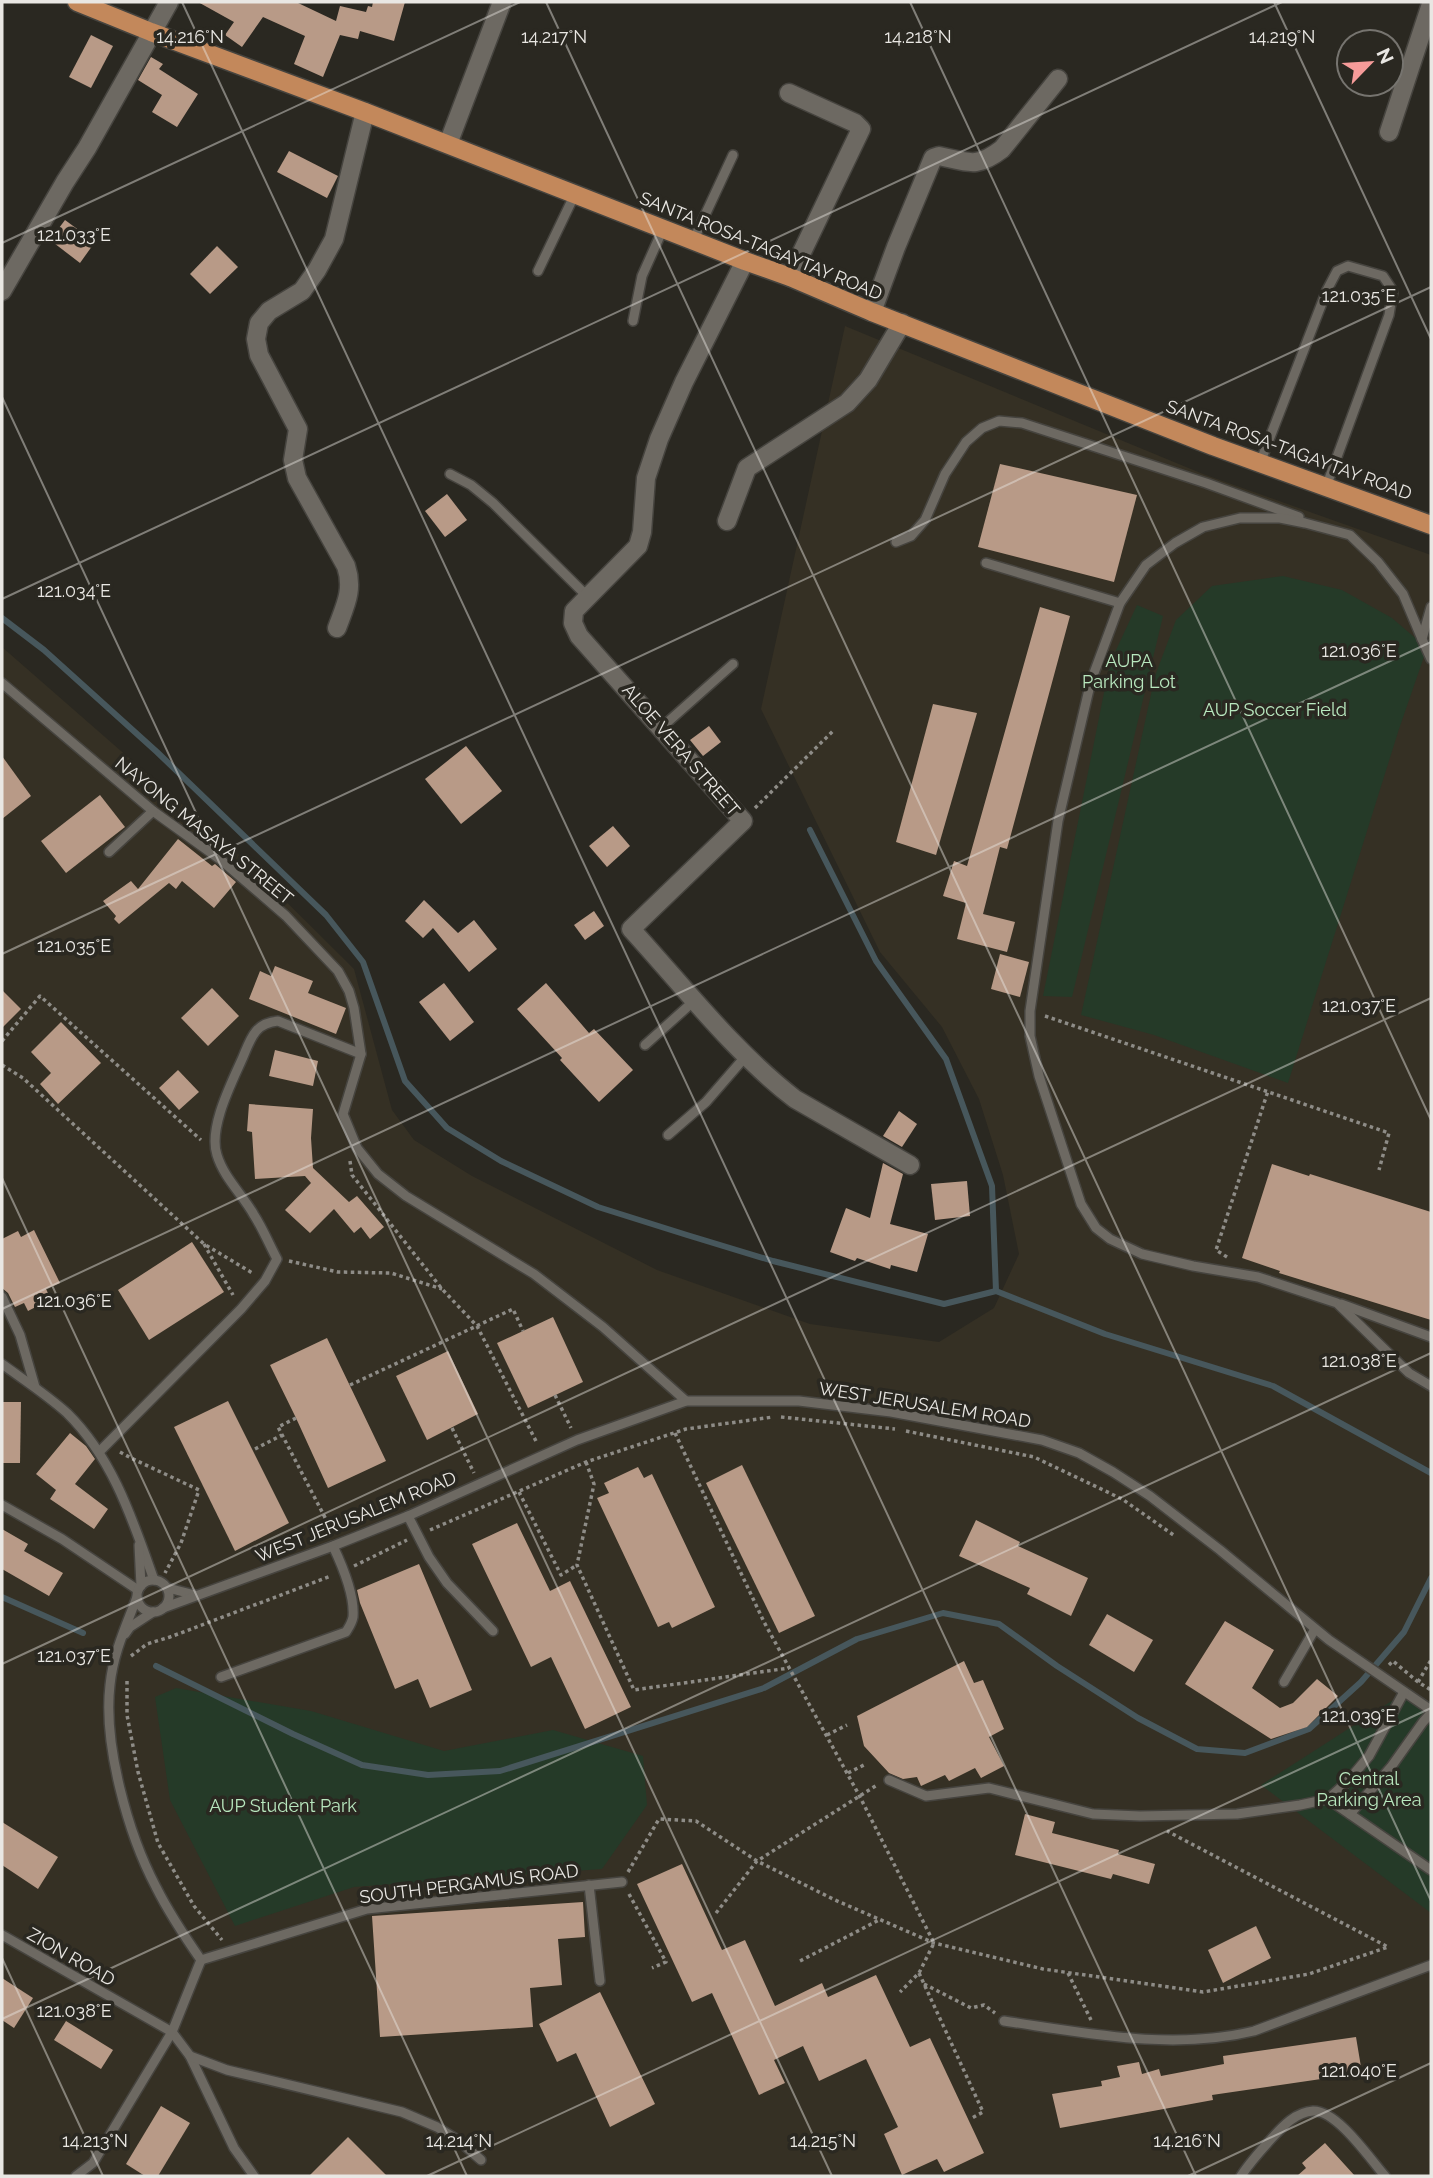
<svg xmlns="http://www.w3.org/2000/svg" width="1433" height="2178" font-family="Raleway,sans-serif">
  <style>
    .built { fill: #353024 }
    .green { fill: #253a28 }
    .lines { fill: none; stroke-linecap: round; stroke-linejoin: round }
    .stream { stroke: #47575c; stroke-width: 6 }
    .building { fill: #b89a87 }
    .lane-casing { stroke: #46443f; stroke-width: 12 }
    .street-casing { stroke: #46443f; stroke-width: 21 }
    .primary-casing { stroke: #46443f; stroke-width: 21 }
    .path { stroke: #8e8c87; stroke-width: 3.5; stroke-dasharray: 3.5 3.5; stroke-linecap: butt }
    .lane { stroke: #6d6962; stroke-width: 9 }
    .street { stroke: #6d6962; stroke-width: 18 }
    .primary { stroke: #c3885b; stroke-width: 18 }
    .ticks { fill: none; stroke: #e9e7e3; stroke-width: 2; stroke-opacity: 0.45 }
    .labels { text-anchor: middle; stroke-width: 7; stroke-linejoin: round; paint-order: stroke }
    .street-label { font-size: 18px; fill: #e9e7e3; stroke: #2a2821 }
    .park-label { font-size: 18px; fill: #b8e7be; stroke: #2a2821 }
    .ticks-label { font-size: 18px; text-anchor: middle; fill: #e9e7e3; stroke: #2a2821; stroke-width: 7; stroke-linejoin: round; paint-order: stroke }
  </style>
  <rect width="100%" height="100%" fill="#2a2821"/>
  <path class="built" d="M845 326 1203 474 1431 555V2176H2V647L232 848 354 969 392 1110 414 1140 472 1176 657 1270 810 1324 939 1342 994 1308 1019 1254 1003 1175 979 1099 942 1027 880 952 761 709Z"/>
  <g class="green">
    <path d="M1283 576 1342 590 1392 618 1427 648 1399 729 1288 1083 1154 1035 1081 1015 1155 676 1176 620 1212 586Z"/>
    <path d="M1137 605 1163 616 1072 997 1043 996 1110 663Z"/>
    <path d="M176 1688 311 1711 444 1751 553 1730 643 1756 647 1805 602 1869 354 1887 235 1926 170 1800 155 1697Z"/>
    <path d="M1401 1695 1431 1715V1913L1261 1785Z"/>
  </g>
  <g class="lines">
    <g class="stream">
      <path d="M2 618 44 650 157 752 326 915 363 962 405 1081 447 1128 501 1161 598 1207 687 1235 773 1261 944 1304 996 1291 1105 1334 1273 1386 1431 1473"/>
      <path d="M810 830 876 961 946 1059 992 1186 996 1291"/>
      <path d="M2 1597 83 1633"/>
      <path d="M156 1666 293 1734 362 1765 428 1775 500 1771 764 1688 857 1639 943 1613 999 1624 1057 1666 1138 1718 1197 1749 1245 1753 1309 1729 1361 1682 1404 1632 1431 1578"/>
    </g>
  </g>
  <g class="building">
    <path d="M198 2H296L336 21 340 6 366 12 368 6 372 7 373 2H405L394 41 360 31 358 39 340 35 323 77 294 64 305 36 263 17 242 47 225 35 234 22Z"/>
    <path d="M91 35 113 46 91 88 69 77Z"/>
    <path d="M151 57 163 64 159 69 198 94 177 127 152 112 162 95 138 80Z"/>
    <path d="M289 151 338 176 327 198 277 172Z"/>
    <path d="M65 220 95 242 80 263 50 240Z"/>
    <path d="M217 246 238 267 210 294 190 274Z"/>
    <path d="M1000 464 1137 495 1114 582 978 547Z"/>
    <path d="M447 494 467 520 445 537 425 511Z"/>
    <path d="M1040 607 1070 616 1007 849 1000 847 983 914 1015 922 1007 952 957 939 966 903 943 896 954 861 967 866Z"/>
    <path d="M933 704 977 713 936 855 896 842Z"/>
    <path d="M709 726 721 742 703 756 690 740Z"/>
    <path d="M466 746 502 791 461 824 425 779Z"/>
    <path d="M2 756 31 796 2 819Z"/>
    <path d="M100 795 125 827 66 873 41 841Z"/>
    <path d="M613 826 630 846 607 867 589 846Z"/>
    <path d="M178 839 212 866 215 864 236 882 214 908 182 881 176 889 169 883 119 924 114 919 116 916 103 901 131 881 138 889Z"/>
    <path d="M424 900 458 933 474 920 497 949 469 972 433 928 423 938 405 921Z"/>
    <path d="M594 911 604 926 585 940 574 925Z"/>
    <path d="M1000 954 1029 962 1020 997 991 989Z"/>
    <path d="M275 966 313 981 308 993 346 1008 336 1034 249 999 260 971 271 976Z"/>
    <path d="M444 983 474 1022 450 1041 419 1002Z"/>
    <path d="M546 983 589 1033 594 1029 633 1070 599 1102 560 1060 562 1058 517 1009Z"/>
    <path d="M212 988 239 1016 208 1046 181 1018Z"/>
    <path d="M2 990 21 1009 2 1028Z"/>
    <path d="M61 1022 101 1063 58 1104 40 1084 51 1073 31 1052Z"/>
    <path d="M275 1050 318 1061 313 1086 269 1076Z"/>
    <path d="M178 1070 199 1092 179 1110 159 1088Z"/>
    <path d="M249 1104 313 1109 311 1138 313 1168 349 1202 357 1196 384 1227 370 1239 361 1227 354 1233 334 1209 310 1233 285 1210 311 1183 305 1176 255 1179 252 1132 247 1131Z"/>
    <path d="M899 1111 917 1124 902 1147 883 1136Z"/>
    <path d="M883 1163 903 1174 890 1224 928 1234 917 1272 891 1265 890 1269 857 1258 855 1261 830 1252 846 1208 870 1218Z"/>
    <path d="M1272 1164 1309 1176 1310 1174 1431 1212V1320L1279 1273 1280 1271 1242 1258Z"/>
    <path d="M967 1181 970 1216 935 1220 931 1184Z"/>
    <path d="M34 1230 60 1283 46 1289 51 1299 28 1311 24 1303 15 1307 8 1293 2 1288V1239L18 1231 21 1237Z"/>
    <path d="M192 1242 224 1292 149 1340 118 1290Z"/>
    <path d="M553 1317 583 1382 528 1408 497 1343Z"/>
    <path d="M327 1338 386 1461 328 1488 296 1418 270 1365Z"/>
    <path d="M448 1351 478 1414 427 1440 396 1376Z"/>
    <path d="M228 1401 289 1523 235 1551 174 1427Z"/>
    <path d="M2 1402H21L20 1463H2Z"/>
    <path d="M70 1433 86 1446 95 1459 75 1484 108 1509 94 1529 50 1499 56 1490 36 1474Z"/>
    <path d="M742 1465 815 1616 779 1633 706 1483Z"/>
    <path d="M638 1467 644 1478 652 1474 715 1607 672 1628 669 1622 658 1627 597 1498 609 1493 604 1483Z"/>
    <path d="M976 1520 1020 1542 1018 1546 1088 1578 1071 1616 1027 1594 1030 1588 959 1556Z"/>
    <path d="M517 1523 550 1591 570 1581 631 1707 585 1729 551 1657 531 1667 472 1544Z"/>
    <path d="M2 1529 28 1544 24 1551 63 1573 49 1596 2 1569Z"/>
    <path d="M419 1564 472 1690 430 1708 418 1679 395 1689 360 1603 357 1590Z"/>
    <path d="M1107 1614 1153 1640 1134 1672 1089 1645Z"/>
    <path d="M1225 1621 1274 1650 1252 1688 1280 1708 1293 1703 1317 1679 1338 1696 1307 1727 1271 1739 1185 1684Z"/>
    <path d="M964 1661 974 1683 983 1680 1004 1729 989 1737 1004 1766 981 1778 975 1768 949 1781 945 1775 921 1786 917 1777 903 1779 889 1773 864 1746 857 1716Z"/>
    <path d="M1025 1814 1055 1822 1052 1833 1119 1850 1118 1854 1155 1864 1149 1884 1113 1874 1111 1879 1015 1855Z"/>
    <path d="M2 1822 58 1857 38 1889 2 1865Z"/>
    <path d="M682 1864 722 1950 745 1940 775 2006 822 1983 828 1997 876 1975 910 2047 930 2038 984 2153 944 2172 937 2159 902 2175 884 2134 898 2127 866 2059 819 2081 803 2046 774 2060 785 2083 759 2095 712 1993 692 2002 637 1884Z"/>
    <path d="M583 1902 585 1937 558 1939 562 1985 530 1988 533 2027 380 2037 372 1916Z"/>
    <path d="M1256 1926 1271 1958 1223 1983 1208 1950Z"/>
    <path d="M2 1978 33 1998 14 2028 2 2020Z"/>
    <path d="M600 1992 655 2104 610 2127 576 2053 557 2062 539 2024Z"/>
    <path d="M66 2021 113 2050 101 2069 54 2040Z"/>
    <path d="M1356 2037 1362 2073 1212 2095 1213 2100 1060 2128 1052 2094 1102 2086 1101 2081 1120 2077 1117 2066 1139 2062 1142 2074 1159 2069 1161 2076 1224 2064 1223 2056Z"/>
    <path d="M161 2106 190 2123 158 2176H145L126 2164Z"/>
    <path d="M348 2137 387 2176H309Z"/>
    <path d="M1325 2143 1355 2176H1297L1306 2168 1302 2163Z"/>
  </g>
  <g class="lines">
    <g class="lane-casing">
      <g id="lane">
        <path d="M693 241 733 155"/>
        <path d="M538 271 575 194"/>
        <path d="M633 321 642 276 663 229"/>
        <path d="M1260 463 1327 290 1337 271 1348 266 1383 276 1393 291 1389 315 1326 487"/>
        <path d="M450 474 471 485 493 503 589 598"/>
        <path d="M896 542 911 536 925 520 945 474 966 442 982 428 999 421 1022 423 1206 483 1299 517"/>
        <path d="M986 563 1120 603"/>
        <path d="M1431 607 1422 639 1431 659"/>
        <path d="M1422 639 1403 594 1378 562 1350 535 1305 523 1280 518H1240L1203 527 1175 543 1146 565 1120 603 1091 681 1058 821 1030 1011V1036L1039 1076 1081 1204 1096 1228 1110 1239 1142 1254 1193 1266 1258 1277 1337 1303 1409 1373 1431 1386"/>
        <path d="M2 683 153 811 221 860 286 916 338 971 349 991 354 1008 361 1054 343 1114 357 1148 378 1174 406 1196 534 1274 603 1327 686 1401"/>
        <path d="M661 728 733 664"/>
        <path d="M109 852 153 811"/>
        <path d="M645 1045 695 1000"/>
        <path d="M668 1135 706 1102 745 1057"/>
        <path d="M2 1297 20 1335 35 1387"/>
        <path d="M1341 1304 1431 1337"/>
        <path d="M2 1364C24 1380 47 1395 67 1413 113 1458 133 1521 154 1580"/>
        <path d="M99 1452 241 1309 265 1281 277 1259C269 1244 263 1229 254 1215 243 1195 224 1178 217 1155 208 1128 232 1082 243 1057 251 1038 255 1023 278 1021L361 1054"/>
        <path d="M2 1505 62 1539 138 1590"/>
        <path d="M408 1516 429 1557 447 1583 493 1631"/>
        <path d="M139 1545 141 1586"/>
        <circle cx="153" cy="1596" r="16"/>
        <path d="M168 1588 195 1595"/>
        <path d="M163 1608 333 1546 408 1516 577 1440 686 1401H799L891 1412 1042 1440 1079 1453 1113 1472 1150 1496 1220 1550 1329 1640 1431 1710"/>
        <path d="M125 1634 130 1627 153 1612"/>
        <path d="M221 1677 346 1632C349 1627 352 1623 353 1617 355 1595 342 1565 333 1546"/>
        <path d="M1284 1682 1315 1629"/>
        <path d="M889 1780 926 1796 989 1788 1093 1814 1140 1816 1237 1814 1300 1805 1328 1799 1348 1781 1369 1756 1404 1692"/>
        <path d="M1328 1799 1431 1870"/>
        <path d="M1350 1814 1391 1767 1423 1722 1431 1713"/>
        <path d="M589 1885 600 1981"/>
        <path d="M2 1935 172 2032 190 2056 234 2148 254 2176"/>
        <path d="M201 1960 367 1909 622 1882"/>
        <path d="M1004 2021C1086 2033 1172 2051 1254 2031L1431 1965"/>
        <path d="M190 2056 227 2070 402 2112 437 2127 458 2140 481 2160"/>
        <path d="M76 2176 93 2163 172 2032 201 1960C185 1937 169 1913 156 1887 128 1834 103 1744 110 1685 113 1654 126 1626 137 1597"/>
        <path d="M1241 2176C1250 2162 1261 2150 1272 2138 1283 2126 1296 2112 1313 2111 1337 2110 1370 2159 1385 2176"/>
      </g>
    </g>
    <g class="street-casing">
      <g id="street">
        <path d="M789 93 855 123 861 129 790 277"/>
        <path d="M1389 132 1431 4"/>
        <path d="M448 144 502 2"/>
        <path d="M745 261 684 382 659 439 646 478 642 532 638 546 574 611 573 623 579 636 743 821 631 929C684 987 733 1051 795 1099L910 1165"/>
        <path d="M2 291 65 182 87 148 169 2"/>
        <path d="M872 312 896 247 933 158 939 156C968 162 976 169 1002 149L1058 79"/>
        <path d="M727 521 747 468 847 403 868 380 902 323"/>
        <path d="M337 628C345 606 354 590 346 566L297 478 293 460 298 429 259 355 256 339 259 323 269 311 302 291 317 270 334 239 365 112"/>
      </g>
    </g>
    <g class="primary-casing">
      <path id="primary" d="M77 2 151 32 365 112 745 261 790 277 872 312 1213 446 1431 525"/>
    </g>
    <g class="path">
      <path d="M755 808 833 731"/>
      <path d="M1045 1016 1389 1133 1379 1170"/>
      <path d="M2 1041 40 996 201 1140"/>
      <path d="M2 1065 23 1078 204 1244 254 1274"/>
      <path d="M350 1161 352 1175 442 1289 477 1326 537 1443"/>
      <path d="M204 1244 233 1295"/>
      <path d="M1227 1257 1216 1250 1268 1091"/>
      <path d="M289 1261 338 1272 391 1273 442 1289"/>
      <path d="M350 1385 513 1309 523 1331"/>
      <path d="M555 1395 571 1428"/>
      <path d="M781 1417 895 1429"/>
      <path d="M296 1418 278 1427 332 1531"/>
      <path d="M452 1428 474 1473"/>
      <path d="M906 1431 1034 1457 1122 1499 1175 1536"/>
      <path d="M675 1433 764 1622 859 1795 934 1943 919 1973 900 1992"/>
      <path d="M255 1449 282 1435"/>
      <path d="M120 1452 131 1458 199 1490 181 1543 165 1573"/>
      <path d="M586 1462 594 1484 577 1565 634 1690 789 1668"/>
      <path d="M519 1492 561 1575 577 1565"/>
      <path d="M430 1530 586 1462 686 1429 773 1417"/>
      <path d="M354 1566 407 1540"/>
      <path d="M131 1656 147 1644 170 1637 331 1576"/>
      <path d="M1389 1665 1393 1661 1418 1682 1431 1690"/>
      <path d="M127 1681V1715L138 1772 158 1843 194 1906 222 1940"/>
      <path d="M1418 1682 1431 1660"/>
      <path d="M827 1735 847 1725"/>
      <path d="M848 1773 866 1764"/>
      <path d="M628 1872 659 1819 696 1821 757 1861 835 1900 934 1943 1043 1969 1203 1992 1309 1974 1388 1947 1167 1831"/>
      <path d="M629 1894 666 1962 652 1968"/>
      <path d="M716 1913 757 1861 877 1785"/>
      <path d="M800 1961 879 1920"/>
      <path d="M919 1973 983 2112 972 2118"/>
      <path d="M1068 1973 1091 2020"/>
      <path d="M924 1984 971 2008 984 2005 995 2013"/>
    </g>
    <use href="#lane" class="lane"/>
    <use href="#street" class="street"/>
    <use href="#primary" class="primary"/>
  </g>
  <path class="ticks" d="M182 2 1196 2176M546 2 1431 1901M910 2 1431 1120M1274 2 1431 339M2 243 520 2M2 397 832 2176M2 599 1282 2M2 954 1431 287M2 1178 467 2176M2 1309 1431 642M2 1664 1431 998M2 1958 103 2176M2 2019 1431 1353M427 2176 1431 1708M1188 2176 1431 2063"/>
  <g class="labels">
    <g class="street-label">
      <text transform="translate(761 246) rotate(22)" y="6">SANTA ROSA-TAGAYTAY ROAD</text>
      <text transform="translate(1289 450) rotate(20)" y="6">SANTA ROSA-TAGAYTAY ROAD</text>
      <text transform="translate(681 750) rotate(49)" y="6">ALOE VERA STREET</text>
      <text transform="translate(204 831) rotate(39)" y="6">NAYONG MASAYA STREET</text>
      <text transform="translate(925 1405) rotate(9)" y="6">WEST JERUSALEM ROAD</text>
      <text transform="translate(356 1517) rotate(-22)" y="6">WEST JERUSALEM ROAD</text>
      <text transform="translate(469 1884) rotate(-7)" y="6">SOUTH PERGAMUS ROAD</text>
      <text transform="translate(71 1957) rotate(30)" y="6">ZION ROAD</text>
    </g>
    <g class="park-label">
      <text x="1129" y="667">AUPA<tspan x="1129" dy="21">Parking Lot</tspan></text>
      <text x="1275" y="716">AUP Soccer Field</text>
      <text x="1369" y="1785">Central<tspan x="1369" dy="21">Parking Area</tspan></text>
      <text x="283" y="1812">AUP Student Park</text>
    </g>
  </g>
  <g class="ticks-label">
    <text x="190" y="43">14.216°N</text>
    <text x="554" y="43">14.217°N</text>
    <text x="918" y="43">14.218°N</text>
    <text x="1282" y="43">14.219°N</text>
    <text x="74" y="241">121.033°E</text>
    <text x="1359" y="302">121.035°E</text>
    <text x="74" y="597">121.034°E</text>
    <text x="1359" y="657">121.036°E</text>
    <text x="74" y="952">121.035°E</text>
    <text x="1359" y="1012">121.037°E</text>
    <text x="74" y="1307">121.036°E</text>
    <text x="1359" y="1367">121.038°E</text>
    <text x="74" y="1662">121.037°E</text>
    <text x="1359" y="1722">121.039°E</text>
    <text x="74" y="2017">121.038°E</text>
    <text x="1359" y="2077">121.040°E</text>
    <text x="95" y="2147">14.213°N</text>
    <text x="459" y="2147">14.214°N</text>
    <text x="823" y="2147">14.215°N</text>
    <text x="1187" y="2147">14.216°N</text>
  </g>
  <rect width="1433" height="2178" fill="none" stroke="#e9e7e3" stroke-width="7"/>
  <g transform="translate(1370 63) rotate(65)"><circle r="33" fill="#2a2821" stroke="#76746f" stroke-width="2"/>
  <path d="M0-5L12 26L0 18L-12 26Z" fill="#f59b99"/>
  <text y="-10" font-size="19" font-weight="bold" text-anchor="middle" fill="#e9e7e3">N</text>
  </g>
</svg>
